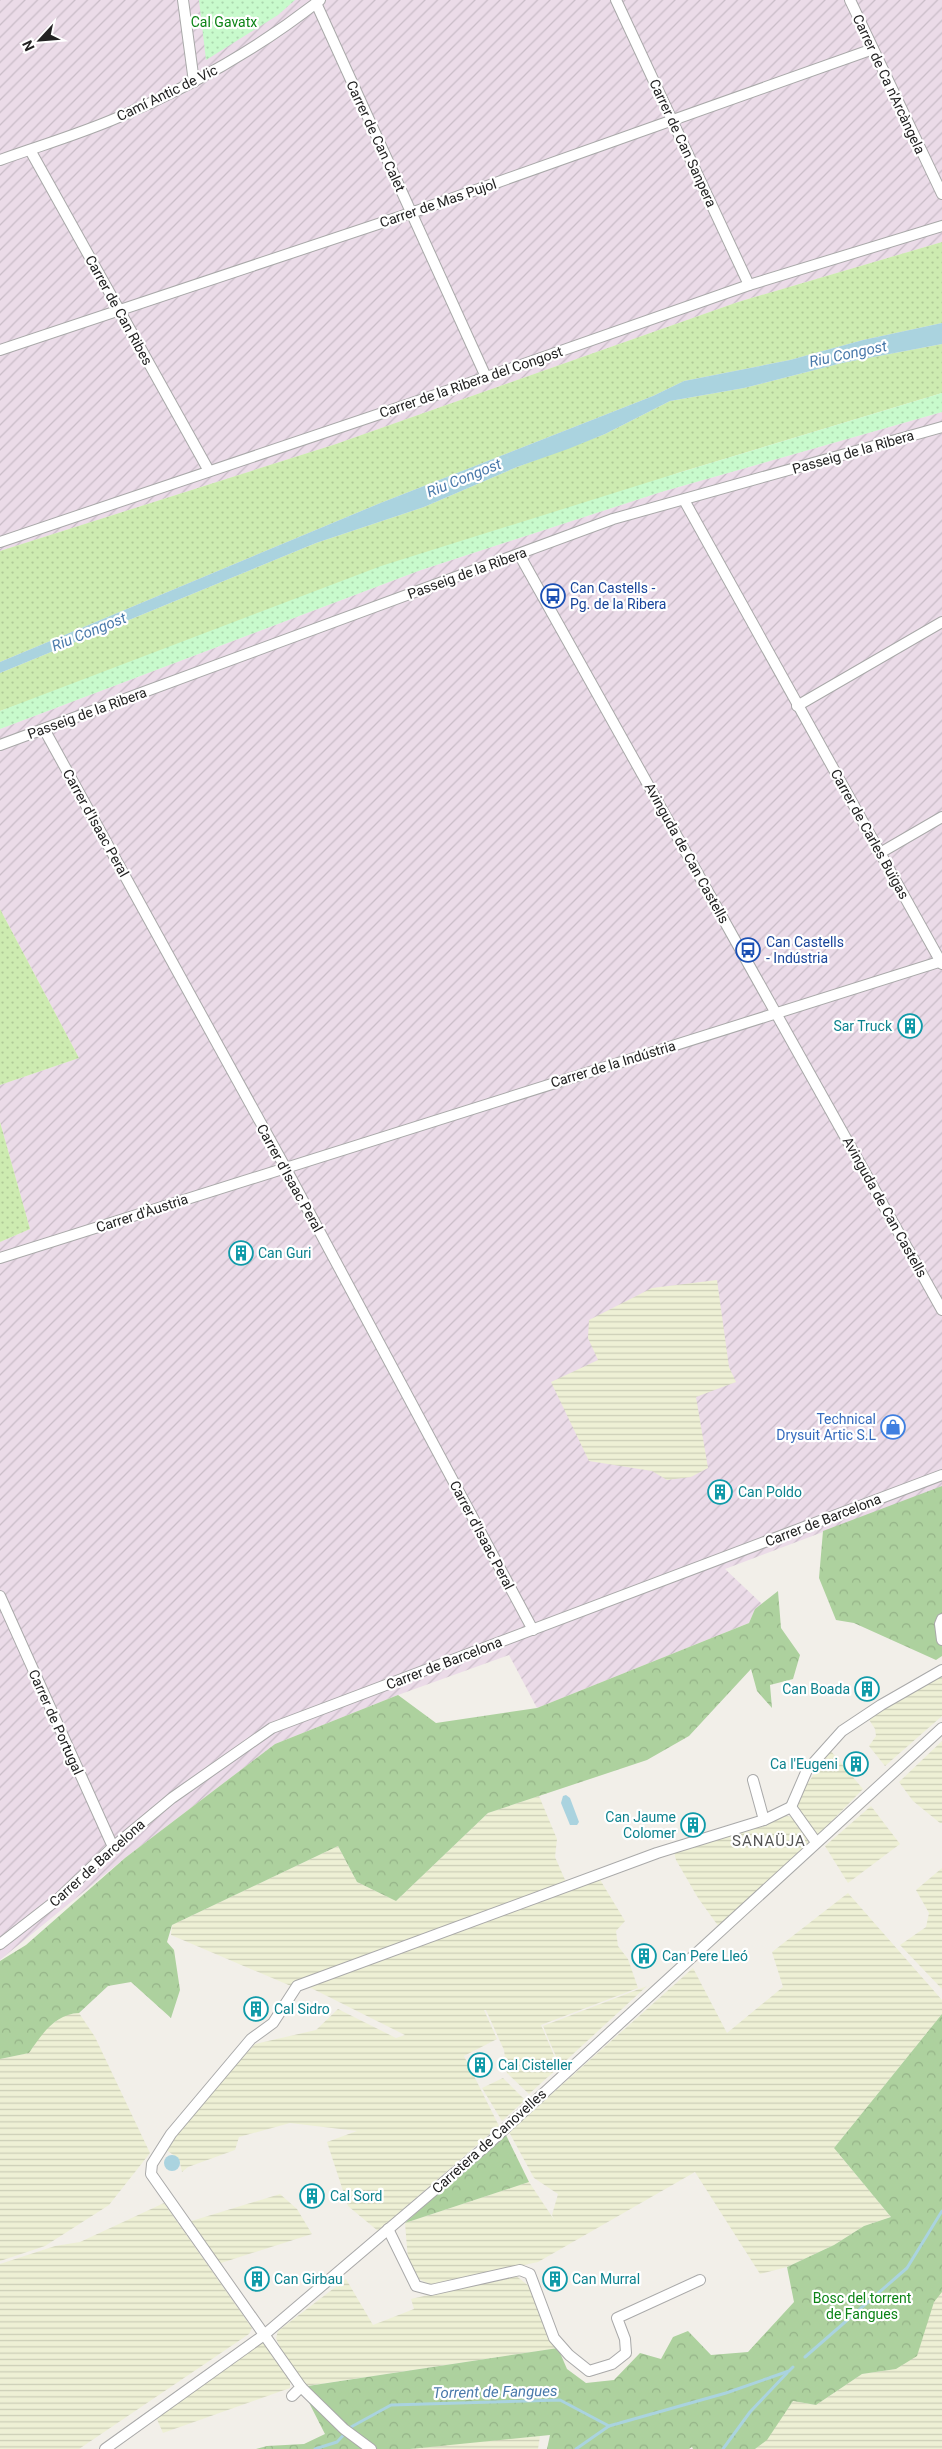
<svg xmlns="http://www.w3.org/2000/svg" width="942" height="2449" font-family="Roboto,sans-serif">
  <style>
    .industrial { fill: url(#industrial-furrows) }
    .farmland { fill: url(#farmland-rules) }
    .grass { fill: url(#grass-dots) }
    .forest { fill: url(#forest-crowns) }
    .park { fill: url(#park-dots) }
    .water { fill: #aad3df }
    .lines { fill: none; stroke-linecap: round; stroke-linejoin: round }
    .stream { stroke: #aad3df; stroke-width: 3 }
    .minor-casing { stroke: #a9a9a9; stroke-width: 12 }
    .minor { stroke: #fff; stroke-width: 10 }
    .labels { text-anchor: middle; stroke-width: 4.5; stroke-linejoin: round; paint-order: stroke }
    .park-label { font-size: 14px; fill: #0c8416; stroke: #fff }
    .street-label { font-size: 14px; fill: #222; stroke: #fff }
    .transit-label { font-size: 14px; fill: #164399; stroke: #fff; text-anchor: start }
    .culture-label { font-size: 14px; fill: #0d838f; stroke: #fff; text-anchor: start }
    .shop-label { font-size: 14px; fill: #366cbe; stroke: #fff; text-anchor: end }
    .water-label { font-size: 15px; font-style: italic; fill: #4a7aab; stroke: #fff }
    .neighbourhood-label { font-size: 15px; letter-spacing: 1px; fill: #555; stroke: #fff }
  </style>
  <defs>
    <pattern id="industrial-furrows" width="10" height="10" patternUnits="userSpaceOnUse" patternTransform="scale(1.25)"><rect width="10" height="10" fill="#ebdbe8"/><path d="M-1 1l2-2M0 10L10 0M9 11l2-2" fill="none" stroke="#c9bcc7"/></pattern>
    <pattern id="farmland-rules" width="6" height="5" patternUnits="userSpaceOnUse" patternTransform="scale(1.25)"><rect width="6" height="5" fill="#eef0d5"/><path d="M0 2.5h6" fill="none" stroke="#ccceb7"/></pattern>
    <pattern id="grass-dots" width="8" height="8" patternUnits="userSpaceOnUse" patternTransform="scale(1.25)"><rect width="8" height="8" fill="#cdebb0"/><path d="M2 2h.1M6 6h.1" fill="none" stroke="#b0c997" stroke-width="1.8" stroke-linecap="round"/></pattern>
    <pattern id="forest-crowns" width="20" height="18" patternUnits="userSpaceOnUse" patternTransform="scale(1.25)"><rect width="20" height="18" fill="#add19e"/><path d="M2 6a3 3 0 1 1 6 0M12 15a3 3 0 1 1 6 0" fill="none" stroke="#95b388"/></pattern>
    <pattern id="park-dots" width="8" height="8" patternUnits="userSpaceOnUse" patternTransform="scale(1.25)"><rect width="8" height="8" fill="#c8facc"/><path d="M2 2h.1M6 6h.1" fill="none" stroke="#acd6af" stroke-width="1.8" stroke-linecap="round"/></pattern>
  </defs>
  <rect width="100%" height="100%" fill="#f2efe9"/>
  <g class="industrial">
    <path d="M0 0H942V242L738 302 336 444 0 551Z"/>
    <path d="M942 412V1487L725 1569 762 1604 755 1610 749 1623 537 1708 509 1655 398 1695 275 1744 125 1858 0 1960V1242L30 1229 0 1122V1085L79 1058 0 909V729L421 570 661 492Z"/>
  </g>
  <g class="farmland">
    <path d="M717 1280 729 1367 736 1382 696 1397 708 1468 691 1477 667 1480 652 1471 589 1461 551 1382 598 1360 588 1338 589 1320 652 1288Z"/>
    <path d="M942 1675V1716L885 1766 869 1746 876 1736 875 1729 866 1715Z"/>
    <path d="M942 1741V1823H940L913 1801 899 1782Z"/>
    <path d="M830 1750 863 1789 817 1836 797 1809 796 1801Z"/>
    <path d="M539 1796 557 1839 555 1857 566 1882 291 1986 171 1935 172 1925 338 1846 357 1882 396 1901 488 1813Z"/>
    <path d="M871 1806 900 1844 848 1883 825 1846Z"/>
    <path d="M785 1815 794 1818 811 1842 719 1927 698 1898 676 1860 673 1848Z"/>
    <path d="M942 1868V1989L900 1945 926 1927 929 1913 916 1890Z"/>
    <path d="M599 1878 625 1921 616 1931 618 1946 628 1959 638 1988 541 2025 559 2067 529 2094 507 2073 504 2050 486 2010H484L497 2039 464 2056 499 2126 378 2231 348 2206 327 2142 357 2131 290 2123 239 2137 235 2150 188 2167 182 2172 179 2159 165 2149 221 2081 255 2044 316 2030 338 2009 396 2038 405 2035 307 1986Z"/>
    <path d="M848 1893 942 2000V2014L834 2148 891 2217 864 2226 834 2245 787 2267 760 2274 695 2172 538 2262 431 2285 419 2279 408 2260 405 2223 529 2182 555 2221 552 2215 558 2194 534 2178 509 2132 693 1968 727 2033 783 1987 772 1952Z"/>
    <path d="M647 1986 560 2066 543 2026Z"/>
    <path d="M79 2013 95 2037 150 2153 109 2205 45 2246 0 2261V2059L29 2053 44 2030 66 2014Z"/>
    <path d="M503 2078 525 2100 502 2121 482 2088Z"/>
    <path d="M280 2194 297 2209 312 2234 218 2264 185 2223Z"/>
    <path d="M164 2203 252 2328 249 2334 79 2449H0V2264L55 2246 80 2242Z"/>
    <path d="M515 2275 529 2286 558 2348 306 2386 282 2352 276 2338 278 2331 346 2279 373 2325 414 2309 411 2299Z"/>
    <path d="M942 2290V2449H755L767 2439 793 2401 816 2405 862 2374 896 2369 916 2356 934 2301Z"/>
    <path d="M263 2341 290 2381V2388L163 2433 156 2417Z"/>
    <path d="M540 2436 538 2449H412L414 2448Z"/>
  </g>
  <g class="grass">
    <path d="M942 242V323L863 340 790 360 684 381 653 396 378 504 0 662V551L336 444 738 302Z"/>
    <path d="M942 344V393L681 472 0 711V673L316 543 424 507 517 467 605 434 670 401 744 388 842 363Z"/>
    <path d="M0 909 79 1058 0 1085Z"/>
    <path d="M0 1122 30 1229 0 1242Z"/>
  </g>
  <g class="forest">
    <path d="M942 1486V1656L936 1660 854 1623 836 1620 819 1578 823 1531Z"/>
    <path d="M778 1591 781 1628 800 1655 793 1679 770 1685 772 1708 757 1691 751 1669 689 1736 647 1760 488 1813 396 1901 357 1882 338 1846 172 1925 167 1942 174 1950 180 1990 171 2018 131 1982 108 1986 79 2013C55 2014 42 2034 29 2053L0 2059V1961L26 1945 125 1858 275 1744 398 1695 436 1723 537 1708 749 1623 755 1609Z"/>
    <path d="M942 2014V2292L934 2302 917 2356 896 2369 862 2374 816 2405 793 2401 767 2440 755 2449H693L692 2447 689 2449H547L550 2435 410 2449H256L267 2446 304 2444 325 2434 301 2387 558 2348 567 2369 586 2383 614 2380 640 2353 661 2359 673 2337 688 2331 711 2355 748 2352 794 2302 787 2267 834 2245 864 2226 891 2217 834 2148Z"/>
    <path d="M505 2133 529 2182 405 2223Z"/>
  </g>
  <g class="park">
    <path d="M199 0H295L278 15 206 60Z"/>
    <path d="M942 393V412L661 492 421 570 0 729V711L381 566 681 472Z"/>
  </g>
  <g class="water">
    <path d="M942 323V344L842 363 744 388 670 401 605 434 568 449 517 467 424 507 316 543 0 673V662L378 504 653 396 684 381 790 360 863 340Z"/>
    <path d="M566 1795 570 1798 579 1822 577 1825H570L561 1803 563 1796Z"/>
    <circle cx="172" cy="2163" r="8"/>
  </g>
  <g class="lines">
    <g class="stream">
      <path d="M805 2357 907 2268 942 2211"/>
      <path d="M315 2449 337 2442 351 2427 391 2405 560 2400 609 2426 726 2393 789 2371 793 2367"/>
      <path d="M576 2449 609 2426"/>
      <path d="M723 2449 750 2412 787 2373"/>
    </g>
    <g class="minor-casing">
      <g id="minor">
        <path d="M183 0 194 82"/>
        <path d="M616 0 749 285"/>
        <path d="M850 0 942 194"/>
        <path d="M316 3 486 377"/>
        <path d="M30 150 209 471"/>
        <path d="M0 160C39 146 80 134 119 117 190 87 259 48 320 0"/>
        <path d="M0 350 411 213 873 49"/>
        <path d="M684 500 942 964"/>
        <path d="M0 542 421 400 749 285 942 226"/>
        <path d="M519 554 942 1310"/>
        <path d="M797 706 942 622"/>
        <path d="M44 729 285 1167 533 1630"/>
        <path d="M0 745 613 519 942 427"/>
        <path d="M880 853 942 817"/>
        <path d="M0 1258 942 961"/>
        <path d="M0 1596 113 1847"/>
        <path d="M942 1619 940 1624 942 1640"/>
        <path d="M753 1780 764 1820"/>
        <path d="M791 1807 807 1770 842 1731 881 1705 942 1670"/>
        <path d="M0 1944 58 1899 113 1847 172 1798 272 1728 942 1475"/>
        <path d="M388 2229 416 2286 431 2290 520 2270 530 2274 554 2338 569 2355 589 2371 612 2364 626 2353 625 2339 617 2318 700 2280"/>
        <path d="M301 2387 344 2429 371 2449"/>
        <path d="M292 2396 301 2387 151 2174 152 2164 171 2134 251 2039 273 2023 297 1986 657 1853 764 1820 791 1807 816 1842"/>
        <path d="M105 2449 264 2335 485 2147 942 1728"/>
      </g>
    </g>
    <use href="#minor" class="minor"/>
  </g>
  <defs>
    <g id="bus-ring" transform="scale(1.25)"><circle r="9.5" fill="#fff" stroke="#1a4fb4" stroke-width="1.5"/><path d="M-5-6H5V4H4V6H2V4H-2V6H-4V4H-5ZM-3.5-4V0h7V-4ZM-3.5 1.2v1.5H-2V1.2ZM2 1.2v1.5H3.5V1.2Z" fill="#1a4fb4"/></g>
    <g id="building-ring" transform="scale(1.25)"><circle r="9.5" fill="#fff" stroke="#0f9aa8" stroke-width="1.5"/><path d="M-4-6H4V6H1V3H-1V6H-4ZM-2.5-4.3h1.7v1.8h-1.7ZM.8-4.3h1.7v1.8H.8ZM-2.5-1h1.7V.8h-1.7ZM.8-1h1.7V.8H.8Z" fill="#0f9aa8"/></g>
    <g id="shop-ring" transform="scale(1.25)"><circle r="9.5" fill="#fff" stroke="#3f7fe0" stroke-width="1.5"/><path d="M-5-2.5h2.3a2.7 3.5 0 0 1 5.4 0H5L5.5 6h-11ZM-1.5-2.5h3a1.5 2.3 0 0 0-3 0Z" fill="#3f7fe0"/></g>
  </defs>
  <g fill-rule="evenodd">
    <use href="#bus-ring" x="553" y="596"/>
    <use href="#bus-ring" x="748" y="950"/>
    <use href="#building-ring" x="910" y="1026"/>
    <use href="#building-ring" x="241" y="1253"/>
    <use href="#shop-ring" x="893" y="1427"/>
    <use href="#building-ring" x="720" y="1492"/>
    <use href="#building-ring" x="867" y="1689"/>
    <use href="#building-ring" x="856" y="1764"/>
    <use href="#building-ring" x="693" y="1825"/>
    <use href="#building-ring" x="644" y="1956"/>
    <use href="#building-ring" x="256" y="2009"/>
    <use href="#building-ring" x="480" y="2065"/>
    <use href="#building-ring" x="312" y="2196"/>
    <use href="#building-ring" x="257" y="2279"/>
    <use href="#building-ring" x="555" y="2279"/>
  </g>
  <g class="labels">
    <g class="park-label">
      <text x="224" y="27">Cal Gavatx</text>
      <text x="862" y="2303">Bosc del torrent<tspan x="862" dy="16">de Fangues</tspan></text>
    </g>
    <g class="street-label">
      <text transform="translate(889 84) rotate(65)" y="5">Carrer de Ca n'Arcàngela</text>
      <text transform="translate(167 93) rotate(-26)" y="5">Camí Antic de Vic</text>
      <text transform="translate(376 136) rotate(65)" y="5">Carrer de Can Calet</text>
      <text transform="translate(683 143) rotate(65)" y="5">Carrer de Can Sanpera</text>
      <text transform="translate(438 203) rotate(-19)" y="5">Carrer de Mas Pujol</text>
      <text transform="translate(119 310) rotate(61)" y="5">Carrer de Can Ribes</text>
      <text transform="translate(471 382) rotate(-19)" y="5">Carrer de la Ribera del Congost</text>
      <text transform="translate(853 452) rotate(-16)" y="5">Passeig de la Ribera</text>
      <text transform="translate(467 573) rotate(-20)" y="5">Passeig de la Ribera</text>
      <text transform="translate(87 713) rotate(-20)" y="5">Passeig de la Ribera</text>
      <text transform="translate(96 823) rotate(61)" y="5">Carrer d'Isaac Peral</text>
      <text transform="translate(870 834) rotate(61)" y="5">Carrer de Carles Buïgas</text>
      <text transform="translate(687 853) rotate(61)" y="5">Avinguda de Can Castells</text>
      <text transform="translate(613 1064) rotate(-17)" y="5">Carrer de la Indústria</text>
      <text transform="translate(290 1178) rotate(61)" y="5">Carrer d'Isaac Peral</text>
      <text transform="translate(885 1207) rotate(61)" y="5">Avinguda de Can Castells</text>
      <text transform="translate(142 1213) rotate(-18)" y="5">Carrer d'Àustria</text>
      <text transform="translate(823 1520) rotate(-21)" y="5">Carrer de Barcelona</text>
      <text transform="translate(482 1535) rotate(62)" y="5">Carrer d'Isaac Peral</text>
      <text transform="translate(444 1663) rotate(-21)" y="5">Carrer de Barcelona</text>
      <text transform="translate(56 1722) rotate(66)" y="5">Carrer de Portugal</text>
      <text transform="translate(97 1863) rotate(-42)" y="5">Carrer de Barcelona</text>
      <text transform="translate(489 2141) rotate(-42)" y="5">Carretera de Canovelles</text>
    </g>
    <g class="transit-label">
      <text x="570" y="593">Can Castells -<tspan x="570" dy="16">Pg. de la Ribera</tspan></text>
      <text x="766" y="947">Can Castells<tspan x="766" dy="16">- Indústria</tspan></text>
    </g>
    <g class="culture-label">
      <text x="892" y="1031" text-anchor="end">Sar Truck</text>
      <text x="258" y="1258">Can Guri</text>
      <text x="738" y="1497">Can Poldo</text>
      <text x="850" y="1694" text-anchor="end">Can Boada</text>
      <text x="838" y="1769" text-anchor="end">Ca l'Eugeni</text>
      <text x="676" y="1822" text-anchor="end">Can Jaume<tspan x="676" dy="16">Colomer</tspan></text>
      <text x="662" y="1961">Can Pere Lleó</text>
      <text x="274" y="2014">Cal Sidro</text>
      <text x="498" y="2070">Cal Cisteller</text>
      <text x="330" y="2201">Cal Sord</text>
      <text x="274" y="2284">Can Girbau</text>
      <text x="572" y="2284">Can Murral</text>
    </g>
    <g class="shop-label">
      <text x="876" y="1424">Technical<tspan x="876" dy="16">Drysuit Artic S.L</tspan></text>
    </g>
    <g class="water-label">
      <text transform="translate(848 354) rotate(-12)" y="5">Riu Congost</text>
      <text transform="translate(464 478) rotate(-22)" y="5">Riu Congost</text>
      <text transform="translate(89 632) rotate(-22)" y="5">Riu Congost</text>
      <text transform="translate(495 2392) rotate(-1)" y="5">Torrent de Fangues</text>
    </g>
    <g class="neighbourhood-label">
      <text x="769" y="1846">SANAÜJA</text>
    </g>
  </g>
  <g transform="translate(40 40) rotate(244)" stroke="#ffffff" stroke-width="4" paint-order="stroke">
  <path d="M0-4L9 19L0 12L-9 19Z" fill="#222222"/>
  <text y="-8" font-size="14" font-weight="bold" text-anchor="middle" fill="#222222">N</text>
  </g>
</svg>
